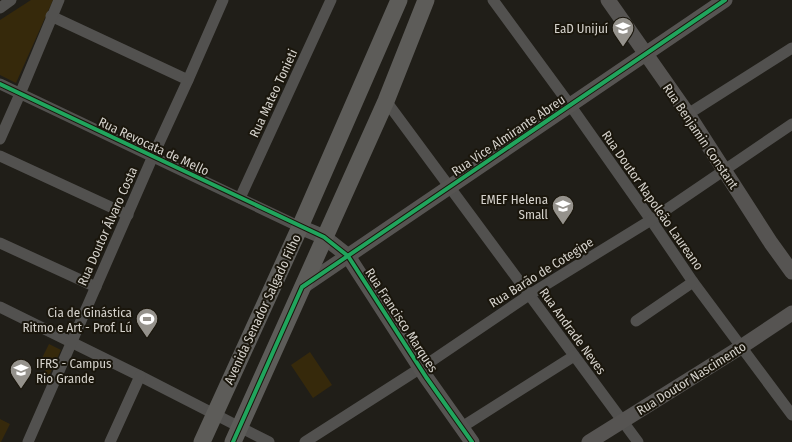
<svg xmlns="http://www.w3.org/2000/svg" width="792" height="442" font-family="'Fira Sans Condensed',sans-serif">
  <style>
    .green { fill: #36290b }
    .lines { fill: none; stroke-linecap: round; stroke-linejoin: round }
    .street { stroke: #52514f; stroke-width: 11 }
    .secondary { stroke: #565452; stroke-width: 15 }
    .primary { stroke: #5d5c59; stroke-width: 17 }
    .cycleway-casing { stroke: #1a160c; stroke-width: 6 }
    .cycleway { stroke: #20a55d; stroke-width: 4 }
    .labels { text-anchor: middle; stroke-width: 4; stroke-linejoin: round; paint-order: stroke }
    .poi-label { font-size: 13px; fill: #d4d1cb; stroke: #1a160c; text-anchor: end }
    .street-label { font-size: 13px; fill: #d4d1cb; stroke: #1a160c }
  </style>
  <rect width="100%" height="100%" fill="#201e18"/>
  <g class="green">
    <path d="M31 0H53L16 83 0 75V20Z"/>
    <path d="M49 344 61 350 49 376 44 373 49 363 41 360Z"/>
    <path d="M310 352 332 385 313 398 291 365Z"/>
    <path d="M0 419 10 424 1 442H0Z"/>
  </g>
  <g class="lines">
    <g class="street">
      <path d="M493 0 570 105 651 220 693 282 792 415"/>
      <path d="M0 8 11 0"/>
      <path d="M51 16 188 80"/>
      <path d="M0 84 300 227"/>
      <path d="M386 101 638 442"/>
      <path d="M688 114 792 48"/>
      <path d="M0 139 20 94 59 0"/>
      <path d="M0 156 128 215"/>
      <path d="M240 198 331 0"/>
      <path d="M0 243 96 287"/>
      <path d="M0 307 140 376 269 442"/>
      <path d="M636 321 693 282"/>
      <path d="M462 427 574 356"/>
      <path d="M28 442 153 156 188 80 223 0"/>
      <path d="M110 442 140 376"/>
      <path d="M305 442 433 360 529 295 651 220 792 124"/>
    </g>
    <g class="secondary">
      <path d="M608 0 688 114 771 243 792 272"/>
      <path d="M300 227 324 237 348 256 426 377 472 442"/>
      <path d="M302 287 725 0"/>
      <path d="M589 442 741 347 792 313"/>
    </g>
    <g class="primary">
      <path d="M202 442 300 227 399 0"/>
      <path d="M233 442 386 101 426 0"/>
    </g>
    <g class="cycleway-casing">
      <g id="cycleway">
        <path d="M0 84 324 237 348 256 426 377 472 442"/>
        <path d="M233 442 302 287 725 0"/>
      </g>
    </g>
    <use href="#cycleway" class="cycleway"/>
  </g>
  <defs>
    <g id="university-pin" transform="scale(1.15)"><path d="M0 17L-7.5 6A9.5 9.5 0 1 1 7.5 6Z" fill="#95928c" stroke="#1a160c"/><path d="M0-5L7-2L0 1L-7-2ZM-4 1L0 2.5L4 1V4Q0 6-4 4Z" fill="#fff"/></g>
    <g id="stadium-pin" transform="scale(1.15)"><path d="M0 17L-7.5 6A9.5 9.5 0 1 1 7.5 6Z" fill="#95928c" stroke="#1a160c"/><path d="M0-5a6.5 5 0 1 0 0 10a6.5 5 0 1 0 0-10ZM-3.5-1.8h7v3.6h-7Z" fill="#fff"/></g>
  </defs>
  <g fill-rule="evenodd">
    <use href="#university-pin" x="623" y="28"/>
    <use href="#university-pin" x="563" y="206"/>
    <use href="#stadium-pin" x="147" y="319"/>
    <use href="#university-pin" x="21" y="370"/>
  </g>
  <g class="labels">
    <g class="poi-label">
      <text x="608" y="33">EaD Unijuí</text>
      <text x="548" y="204">EMEF Helena<tspan x="548" dy="15">Small</tspan></text>
      <text x="132" y="317">Cia de Ginástica<tspan x="132" dy="15">Ritmo e Art - Prof. Lú</tspan></text>
      <text x="36" y="368" text-anchor="start">IFRS - Campus<tspan x="36" dy="15">Rio Grande</tspan></text>
    </g>
    <g class="street-label">
      <text transform="translate(273 93) rotate(-65)" y="5">Rua Mateo Tonieti</text>
      <text transform="translate(508 135) rotate(-34)" y="5">Rua Vice Almirante Abreu</text>
      <text transform="translate(701 136) rotate(56)" y="5">Rua Benjamin Constant</text>
      <text transform="translate(154 146) rotate(25)" y="5">Rua Revocata de Mello</text>
      <text transform="translate(653 200) rotate(55)" y="5">Rua Doutor Napoleão Laureano</text>
      <text transform="translate(107 226) rotate(-66)" y="5">Rua Doutor Álvaro Costa</text>
      <text transform="translate(541 272) rotate(-32)" y="5">Rua Barão de Cotegipe</text>
      <text transform="translate(262 309) rotate(-65)" y="5">Avenida Senador Salgado Filho</text>
      <text transform="translate(402 320) rotate(57)" y="5">Rua Francisco Marques</text>
      <text transform="translate(573 331) rotate(54)" y="5">Rua Andrade Neves</text>
      <text transform="translate(691 378) rotate(-32)" y="5">Rua Doutor Nascimento</text>
    </g>
  </g>
</svg>
